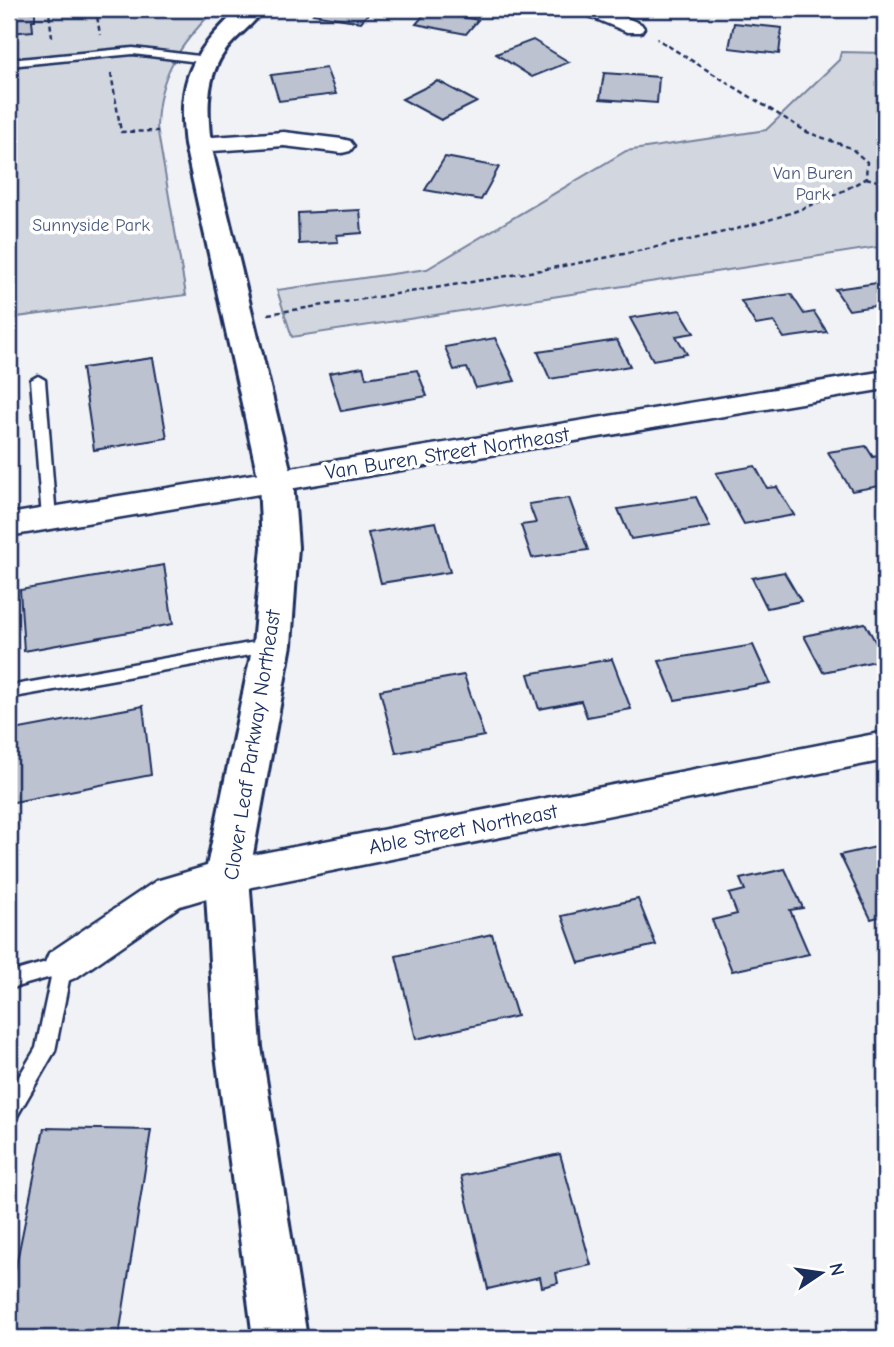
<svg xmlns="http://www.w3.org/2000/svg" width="894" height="1347" font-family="'Comic Neue',sans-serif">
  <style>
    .green { fill: #d2d6df; stroke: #76829e; stroke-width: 2 }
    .building { fill: #bcc2d0; stroke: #1b2f5e; stroke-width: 2 }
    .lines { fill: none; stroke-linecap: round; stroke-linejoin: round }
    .service-casing { stroke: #1b2f5e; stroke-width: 5 }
    .minor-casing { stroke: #1b2f5e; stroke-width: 5 }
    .tertiary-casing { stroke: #1b2f5e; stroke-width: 6 }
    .path { stroke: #1b2f5e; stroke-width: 2.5; stroke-dasharray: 5 3.5; stroke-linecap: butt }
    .service { fill: #fff; fill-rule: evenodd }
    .minor { fill: #fff; fill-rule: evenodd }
    .tertiary { fill: #fff; fill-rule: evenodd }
    .labels { text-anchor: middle; stroke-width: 7; stroke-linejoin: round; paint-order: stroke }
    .far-park-label { font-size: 18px; fill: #49597e; stroke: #fff }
    .street-label { font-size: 21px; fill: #1b2f5e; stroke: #fff }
  </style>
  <rect width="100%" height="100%" fill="#f1f2f5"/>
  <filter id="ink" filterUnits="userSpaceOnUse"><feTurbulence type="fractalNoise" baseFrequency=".0143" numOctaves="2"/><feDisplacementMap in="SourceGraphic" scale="14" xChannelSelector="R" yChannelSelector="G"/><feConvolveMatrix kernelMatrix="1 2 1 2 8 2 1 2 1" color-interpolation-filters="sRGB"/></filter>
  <g filter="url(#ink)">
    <g class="green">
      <path d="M9 9H215C180 45 158 74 157 127L186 295 9 318Z"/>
      <path d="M841 52 885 53V246L292 337 277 290 427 269 626 151 766 130 839 60Z"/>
    </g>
    <g class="building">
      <path d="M9 9H31V12H35V20H32L33 31 9 33Z"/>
      <path d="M317 9H372L361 22 313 14Z"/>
      <path d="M428 10 478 20 466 34 416 24Z"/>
      <path d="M734 23 782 28 779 54 729 48Z"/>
      <path d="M533 40 569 62 532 77 496 54Z"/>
      <path d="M326 68 336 94 279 101 271 75Z"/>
      <path d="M604 73 659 77 657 103 600 99Z"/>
      <path d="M438 81 477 102 441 120 402 99Z"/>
      <path d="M445 157 499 167 481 200 425 190Z"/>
      <path d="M360 210 362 233 337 235 338 242 299 244 298 213Z"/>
      <path d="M885 282V312L881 305 849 310 835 289Z"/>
      <path d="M791 294 804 314 814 312 827 332 784 338 774 322 756 325 741 301Z"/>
      <path d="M680 310 694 333 676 336 687 354 653 360 630 318Z"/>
      <path d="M495 338 515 381 476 388 467 368 454 370 445 347Z"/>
      <path d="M617 340 630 366 550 379 538 352Z"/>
      <path d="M153 358 167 438 94 450 82 368Z"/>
      <path d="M363 367 366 378 417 370 427 396 341 411 329 373Z"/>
      <path d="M866 446 873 457 885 454V485L852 491 828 452Z"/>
      <path d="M755 466 767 488 777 487 794 515 744 524 716 473Z"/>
      <path d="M696 497 710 527 631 539 618 509Z"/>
      <path d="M569 498 588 550 532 558 521 525 536 523 529 504Z"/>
      <path d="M436 522 450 572 381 583 368 533Z"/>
      <path d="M164 565 173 624 24 651 20 590Z"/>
      <path d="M784 572 801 601 767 608 752 578Z"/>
      <path d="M865 623 885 659 823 672 804 636Z"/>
      <path d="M753 645 770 683 675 700 659 661Z"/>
      <path d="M612 659 631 709 587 717 581 701 539 709 528 674Z"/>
      <path d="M464 675 484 736 396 753 380 690Z"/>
      <path d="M143 706 151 775 9 803V731Z"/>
      <path d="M885 845V915L871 919 840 855Z"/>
      <path d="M785 869 803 908 790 910 809 954 732 971 712 920 737 914 729 894 745 890 740 879Z"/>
      <path d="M638 899 656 945 579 963 562 916Z"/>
      <path d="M492 934 517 1016 416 1039 396 956Z"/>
      <path d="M44 1128 151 1130 119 1336 9 1335V1300Z"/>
      <path d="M560 1154 591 1265 556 1273 558 1283 542 1287 540 1277 488 1289 461 1176Z"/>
    </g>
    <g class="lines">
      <g class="service-casing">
        <g id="service">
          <path d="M133 48 207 57 212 60 207 63 133 54 9 66V60Z"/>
          <path d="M38 376 45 380 56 518 49 523 42 518 31 380Z"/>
          <path d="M272 639 280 645 272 651 9 698V686Z"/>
          <path d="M63 957 70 959 72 965 55 1051 16 1118 9 1121V1093L36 1048 51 977 9 989V973Z"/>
        </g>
      </g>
      <g class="minor-casing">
        <g id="minor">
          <path d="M579 9H606L641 24 644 28 641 32H627L582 13Z"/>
          <path d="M284 132 342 139 350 141 354 146 350 151 342 153 284 146 198 152 190 150 186 145 190 140 198 138Z"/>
          <path d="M885 371V389L9 536V514Z"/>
          <path d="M885 732V760L227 892 180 906 77 977 63 983 49 977 44 965 49 953 156 881 227 860Z"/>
        </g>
      </g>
      <g class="tertiary-casing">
        <path id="tertiary" d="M239 9H264C254 23 241 33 230 45 205 73 207 110 211 145L293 481 298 547 291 645 249 876 261 1047 307 1338H253L215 1047 205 876 253 645 262 547 259 481 185 145C177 77 191 55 239 9Z"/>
      </g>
      <g class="path">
        <path d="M96 9 100 35"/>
        <path d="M52 37 49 12 86 9"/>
        <path d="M111 73 121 132 158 131"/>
        <path d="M866 178 885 183"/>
        <path d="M268 314C399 293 531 275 661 246 731 231 804 216 866 178L867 162 851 148 807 132 657 39"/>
      </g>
      <use href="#service" class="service"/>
      <use href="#minor" class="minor"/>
      <use href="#tertiary" class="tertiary"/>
    </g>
  </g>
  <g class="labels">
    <g class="far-park-label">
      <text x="813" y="179">Van Buren<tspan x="813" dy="21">Park</tspan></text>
      <text x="91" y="231">Sunnyside Park</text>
    </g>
    <g class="street-label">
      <text transform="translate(447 453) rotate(-9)" y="7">Van Buren Street Northeast</text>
      <text transform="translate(252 745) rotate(-81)" y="7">Clover Leaf Parkway Northeast</text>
      <text transform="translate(463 829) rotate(-11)" y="7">Able Street Northeast</text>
    </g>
  </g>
  <rect width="894" height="1347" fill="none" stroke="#fff" stroke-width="35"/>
  <rect x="18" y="18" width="859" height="1312" fill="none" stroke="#1b2f5e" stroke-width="2.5" filter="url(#ink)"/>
  <g transform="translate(821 1273) rotate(77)" stroke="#ffffff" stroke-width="5" paint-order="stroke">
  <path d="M0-5L12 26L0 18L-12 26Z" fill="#1b2f5e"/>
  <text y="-10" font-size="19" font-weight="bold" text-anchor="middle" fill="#1b2f5e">N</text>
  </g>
</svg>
